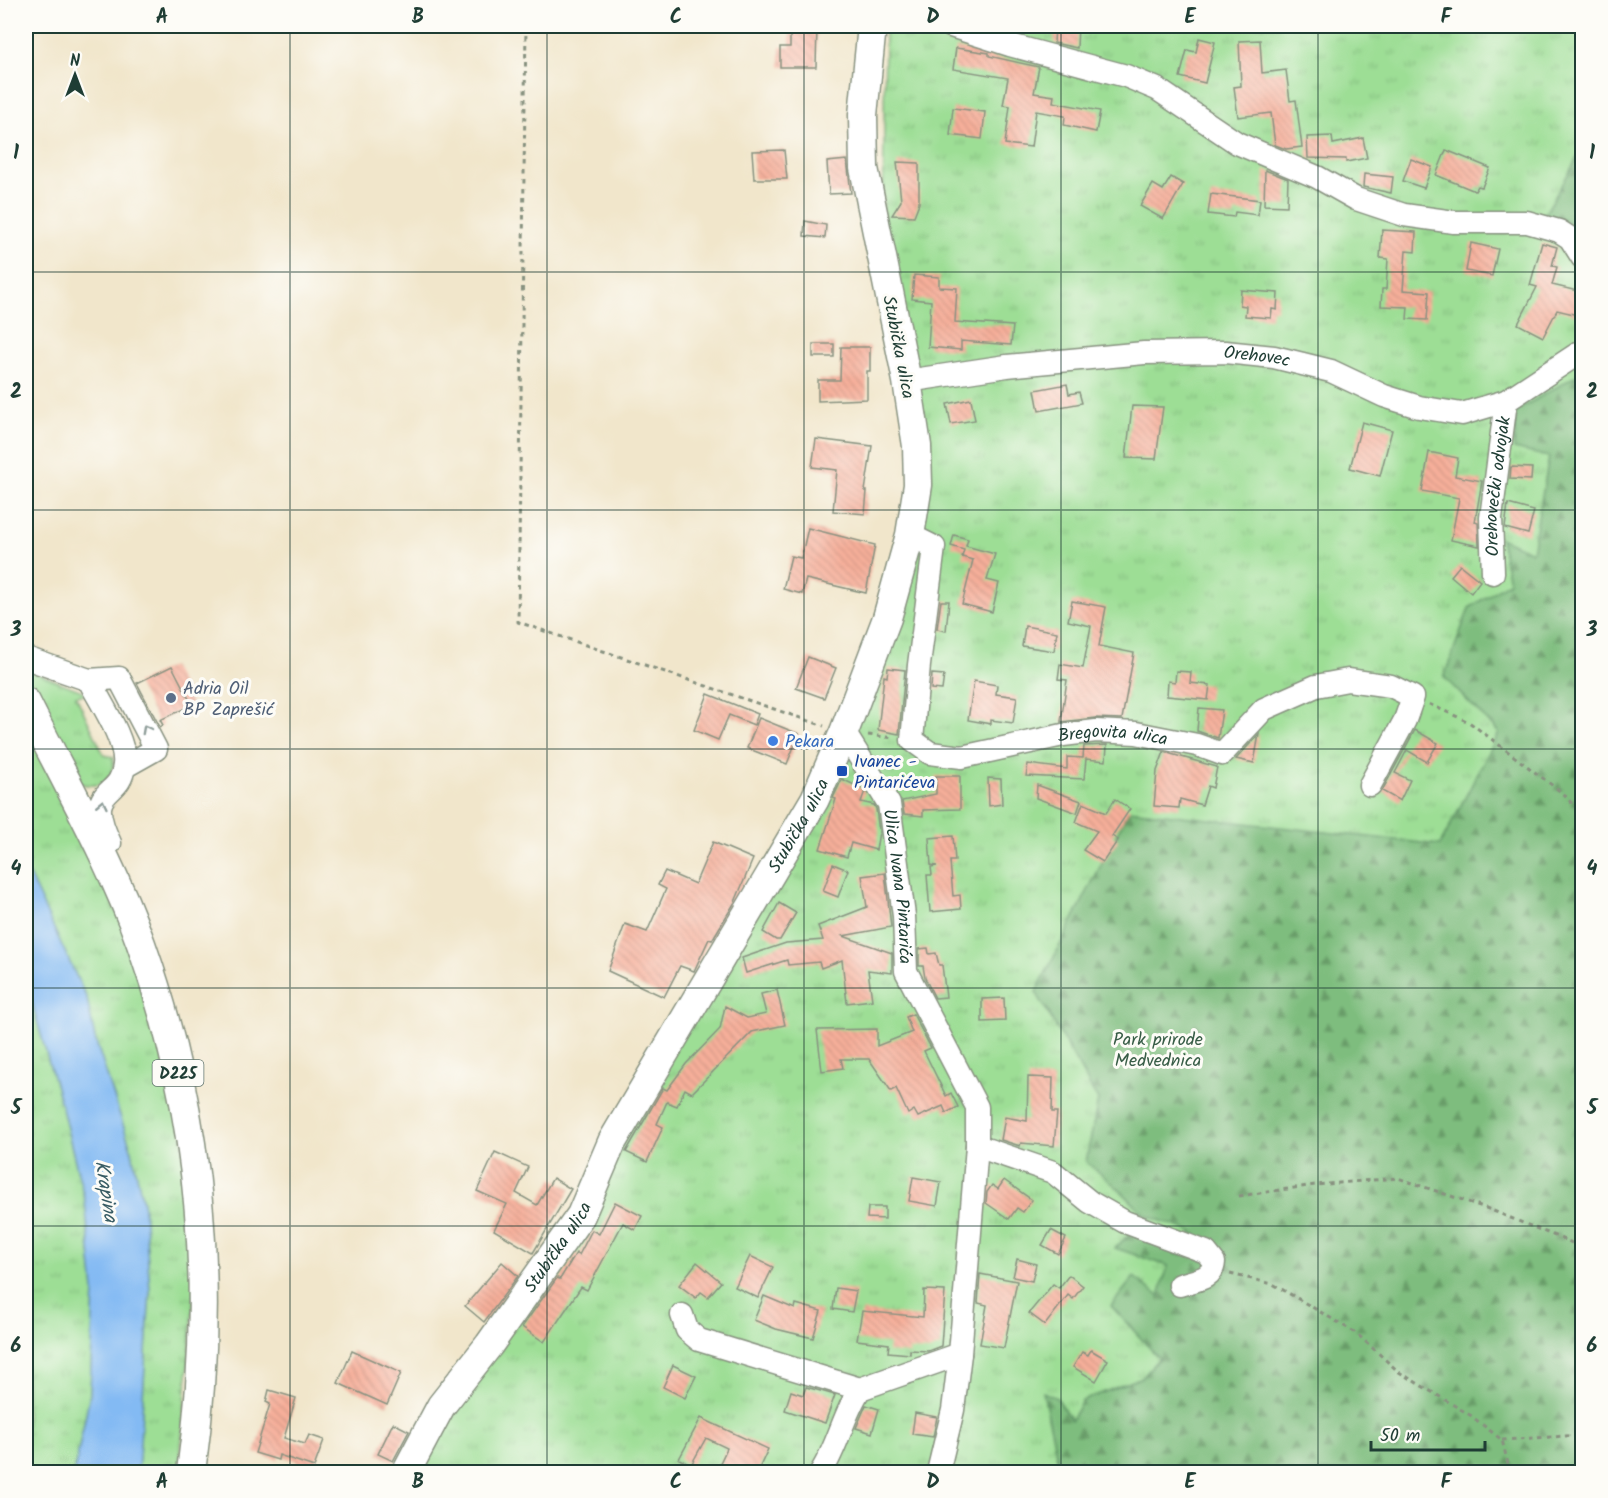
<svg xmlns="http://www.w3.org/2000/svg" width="1608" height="1498" font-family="Kalam,sans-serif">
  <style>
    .grass { fill: url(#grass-tufts); stroke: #5e8e64; stroke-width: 1.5 }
    .forest { fill: url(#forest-firs); stroke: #4e7d59; stroke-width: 1.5 }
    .water { fill: #83baf3; stroke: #517c94; stroke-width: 1.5 }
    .building { fill: url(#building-back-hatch) }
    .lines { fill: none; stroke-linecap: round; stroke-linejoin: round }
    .minor-casing { stroke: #889280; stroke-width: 25 }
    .major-casing { stroke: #889280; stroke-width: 31 }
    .path { stroke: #889280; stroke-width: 3; stroke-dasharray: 4.5 4.5; stroke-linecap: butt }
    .minor { stroke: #fff; stroke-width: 22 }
    .major { stroke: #fff; stroke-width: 28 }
    .oneway { stroke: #8f9e9a }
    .grid { fill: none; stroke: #1f3d34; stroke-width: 1.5; stroke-opacity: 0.55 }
    .service-dot { fill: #5c6f8a; stroke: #fdfcf7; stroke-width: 2 }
    .shop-dot { fill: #3f7fe0; stroke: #fdfcf7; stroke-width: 2 }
    .transit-dot { fill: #1a4fb4; stroke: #fdfcf7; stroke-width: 2 }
    .labels { text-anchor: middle; stroke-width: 6; stroke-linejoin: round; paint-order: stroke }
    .shield { fill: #fdfcf7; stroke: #62766e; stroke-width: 1.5 }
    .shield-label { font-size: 16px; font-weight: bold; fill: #1f3d34 }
    .street-label { font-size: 18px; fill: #1f3d34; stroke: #fdfcf7 }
    .service-label { font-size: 18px; fill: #4e5e75; stroke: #fdfcf7; text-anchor: start }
    .shop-label { font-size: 18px; fill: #366cbe; stroke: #fdfcf7; text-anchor: start }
    .transit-label { font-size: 18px; fill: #164399; stroke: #fdfcf7; text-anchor: start }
    .park-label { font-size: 18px; fill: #385d47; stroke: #fdfcf7 }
    .water-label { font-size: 20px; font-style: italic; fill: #385c64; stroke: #fdfcf7 }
    .neatline { fill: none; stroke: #1f3d34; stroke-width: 2 }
    .grid-label { font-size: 20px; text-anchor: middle; font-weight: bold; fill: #1f3d34 }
  </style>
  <defs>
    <pattern id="grass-tufts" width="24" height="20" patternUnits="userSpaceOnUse" patternTransform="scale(1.5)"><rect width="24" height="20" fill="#9dde95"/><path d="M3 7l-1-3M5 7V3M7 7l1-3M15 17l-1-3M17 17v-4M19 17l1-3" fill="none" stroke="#87bf81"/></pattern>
    <pattern id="forest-firs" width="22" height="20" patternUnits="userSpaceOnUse" patternTransform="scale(1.5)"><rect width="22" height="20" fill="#7ebd7e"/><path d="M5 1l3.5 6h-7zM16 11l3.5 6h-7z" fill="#679b68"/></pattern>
    <pattern id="building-back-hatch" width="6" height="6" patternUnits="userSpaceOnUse" patternTransform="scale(1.5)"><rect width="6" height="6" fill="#f6af9a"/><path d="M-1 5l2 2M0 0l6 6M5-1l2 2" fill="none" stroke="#d29785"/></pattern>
  </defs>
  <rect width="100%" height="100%" fill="#fdfcf7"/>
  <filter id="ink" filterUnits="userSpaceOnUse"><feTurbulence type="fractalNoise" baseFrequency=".0167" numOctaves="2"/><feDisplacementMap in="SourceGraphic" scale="12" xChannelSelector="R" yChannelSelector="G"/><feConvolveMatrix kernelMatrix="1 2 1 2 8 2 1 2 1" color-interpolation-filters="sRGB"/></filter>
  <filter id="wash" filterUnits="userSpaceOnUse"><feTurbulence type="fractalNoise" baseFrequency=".008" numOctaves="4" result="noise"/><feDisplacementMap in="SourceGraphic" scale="24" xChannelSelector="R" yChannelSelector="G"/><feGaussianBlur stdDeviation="1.35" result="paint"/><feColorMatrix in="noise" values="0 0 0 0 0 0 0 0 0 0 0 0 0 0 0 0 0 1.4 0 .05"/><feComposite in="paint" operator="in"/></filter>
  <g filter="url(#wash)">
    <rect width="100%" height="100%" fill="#f1e6cb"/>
    <g class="grass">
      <path d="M885 26H1582V1472H419L480 1375 801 823 887 618 916 475 883 226Z"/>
      <path d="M26 669 85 692 86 694 76 696 104 755 114 757C113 781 101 790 78 783L26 679Z"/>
      <path d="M26 721 90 849 140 968 182 1135 195 1285 179 1472H138L150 1291 144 1208 132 1152 95 1039 87 999 26 869Z"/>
      <path d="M26 982 62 1108 85 1201 94 1290 90 1394 74 1472H26Z"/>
    </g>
    <g class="forest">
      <path d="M1582 150V235L1577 224 1543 217Z"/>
      <path d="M1582 372V1472H1060L1043 1392 1057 1398 1071 1420 1082 1401 1142 1377 1159 1358 1111 1306 1134 1277 1159 1296 1168 1266 1115 1248 1132 1232 1177 1253 1193 1232 1145 1215 1119 1189 1086 1162 1098 1100 1036 992 1129 810 1440 845 1499 733 1444 677 1469 608 1509 582 1500 538 1532 552 1549 457 1514 449 1516 411Z"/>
    </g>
    <path class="water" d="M26 869 87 999 95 1039 132 1152 144 1208 150 1291 138 1472H74L90 1394 94 1290 85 1201 62 1108 26 982Z"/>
    <g id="blocks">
      <g class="building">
        <path d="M790 26H817L816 67H780V47H790Z"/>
        <path d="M1055 26H1078L1077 48 1054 43Z"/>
        <path d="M1199 38 1215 42 1205 83 1180 77 1187 50 1196 52Z"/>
        <path d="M1260 40 1262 73 1286 70 1290 101 1296 100 1302 147 1286 149 1275 145 1271 113 1238 117 1234 87 1241 86 1239 41Z"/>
        <path d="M956 48 989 53V56L1039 67 1034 93 1054 96 1053 102 1100 111 1096 132 1064 125 1065 116 1036 111 1031 147 1005 144 1010 106 1003 105 1008 78 953 69Z"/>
        <path d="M953 108 985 112 982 139 950 135Z"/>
        <path d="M1332 136 1333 144 1363 138 1367 158 1346 162V159L1308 158 1307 137Z"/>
        <path d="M784 150 787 179H754L752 151Z"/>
        <path d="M1446 150 1490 168 1482 187 1478 186 1475 191 1436 175Z"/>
        <path d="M1411 159 1432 167 1424 188 1403 181Z"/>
        <path d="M847 160 851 193 829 194 827 162Z"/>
        <path d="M897 162 919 163V203L914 216 892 215 901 201Z"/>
        <path d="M1265 170 1288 179 1287 206 1264 205Z"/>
        <path d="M1364 174 1393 177 1391 193 1363 187Z"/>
        <path d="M1171 177 1183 184 1163 219 1140 206 1153 184 1163 190Z"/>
        <path d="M1211 194 1260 200 1258 215 1235 212 1234 217 1208 214Z"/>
        <path d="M805 221 826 225 825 238 804 236Z"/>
        <path d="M1382 230 1416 232 1415 252 1406 251 1403 290 1429 292 1427 320 1407 319 1408 307 1381 306 1382 289H1386L1388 259 1380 258Z"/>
        <path d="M1471 243 1498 249 1492 276 1466 271Z"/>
        <path d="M1542 243 1557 247 1552 266 1557 267 1552 285 1582 292V316L1557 310 1543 337 1518 324 1537 287 1530 285Z"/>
        <path d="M914 275 939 277V287L957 288 955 322 1013 326 1011 345 961 341V350L928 347 931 301 912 299Z"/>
        <path d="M1241 290 1278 293 1277 310 1272 309 1271 318 1245 316 1246 306 1240 305Z"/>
        <rect x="813" y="344" width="21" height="13"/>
        <path d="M841 347H870V371H867V399L818 401V380H840Z"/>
        <path d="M1067 384 1069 394 1079 392 1082 403 1039 411 1035 390Z"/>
        <path d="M971 399 975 420 951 424 947 404Z"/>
        <path d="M1132 406 1163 407 1156 459 1126 458Z"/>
        <path d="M1362 422 1392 430 1380 476 1350 468Z"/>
        <path d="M816 439 872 446 865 491H867L865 514 833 511 837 470 812 467Z"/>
        <path d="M1429 452 1458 458 1455 476 1482 481 1475 522 1478 523 1479 546 1451 540 1459 498 1422 491Z"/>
        <path d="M1511 467 1532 468 1531 480 1510 479Z"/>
        <path d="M1508 504 1534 511 1528 534 1505 528Z"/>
        <path d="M808 528 875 545 866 593 806 579 802 594 783 589 791 556 801 558Z"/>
        <path d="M954 535 968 539 966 546 995 554 987 580 999 583 992 612 962 604 973 560 962 557 964 550 951 546Z"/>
        <path d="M1460 565 1480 581 1471 593 1451 576Z"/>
        <path d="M941 601H949L946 631 937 629Z"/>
        <path d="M1072 601 1106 607 1099 646 1134 653 1122 719 1095 718 1061 722 1067 680 1058 679 1060 664 1083 668 1091 626 1068 621Z"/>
        <path d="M1025 626 1057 632 1054 651 1022 646Z"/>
        <path d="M808 657 836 668 824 698 796 688Z"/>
        <path d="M172 666 192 705 160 720 163 725 160 727 137 683Z"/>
        <path d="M888 668 905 670 899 734 878 730 884 676 887 677Z"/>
        <path d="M1176 671 1191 672 1190 683 1210 685 1208 700 1167 696 1168 681 1175 682Z"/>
        <path d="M932 674 944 675 942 690 931 689Z"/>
        <path d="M974 681 997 685 996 694 1017 697 1013 723 991 720V724L968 720Z"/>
        <path d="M708 694 758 714 754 725 729 715 718 740 694 730Z"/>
        <path d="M1199 708 1222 710 1218 738 1197 731Z"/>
        <path d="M759 718 799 734 787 764 747 748Z"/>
        <path d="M1415 730 1438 743 1427 762 1407 750 1395 773 1410 780 1400 801 1382 791Z"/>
        <path d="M1259 734 1254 763 1236 759Z"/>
        <path d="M1107 745 1106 761 1086 759 1084 779 1026 776 1028 764 1067 769V757L1083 758 1084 746Z"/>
        <path d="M1164 752 1217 767 1213 788 1208 786 1202 805 1180 799 1179 808 1154 806 1157 771Z"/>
        <path d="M936 776H960V809L923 810V816L904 814 902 801 936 794Z"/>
        <path d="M988 778 1001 779 1002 804 989 806Z"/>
        <path d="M842 779 863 789 865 791 861 802 874 805 876 809 879 832 876 850 851 843 847 857 820 849 836 799 833 798Z"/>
        <path d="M1037 785 1081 801 1077 813 1036 798Z"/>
        <path d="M1115 799 1130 809 1112 836 1118 840 1103 862 1083 850 1097 831 1076 822 1083 803 1106 813Z"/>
        <path d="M953 836 955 861H950L953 896 960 895 961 909 930 912 927 875H932L931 867 937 866 931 865 929 838Z"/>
        <path d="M713 842 753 859 735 902 712 940 709 939 694 971 680 966 664 997 608 971 625 924 647 932 666 889 658 885 665 871 695 884Z"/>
        <path d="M833 864 848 870 838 897 823 891Z"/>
        <path d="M885 873 891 927 843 936 892 953V973L868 970 872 1000 847 1003 842 960 821 968 819 962 788 965 787 960 746 973 742 958 786 943 823 940 818 926 867 907 862 876Z"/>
        <path d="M779 903 796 913 780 940H776L763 932Z"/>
        <path d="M928 948 929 954 936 953 939 965H942L946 997 935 998 925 978 923 966H919V949Z"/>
        <path d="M777 990 785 1025 752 1032 692 1093 685 1089 677 1106 667 1102 657 1124 663 1127 647 1162 626 1152 663 1088 667 1090 686 1064 720 1029 725 1006 747 1018 766 1014 761 994Z"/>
        <path d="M1004 998 1005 1021 982 1022V999Z"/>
        <path d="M913 1014 931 1048 924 1051 946 1096 951 1093 958 1107 946 1113 943 1106 918 1117 914 1110 908 1114 896 1088 891 1091 869 1059H841L843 1068 822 1071 817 1030 877 1029V1046L912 1032 906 1017Z"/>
        <path d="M1028 1077 1053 1078 1052 1112H1057L1054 1146 1021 1143 1020 1146 1001 1140 1005 1117 1027 1121Z"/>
        <path d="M495 1152 528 1167 516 1193 537 1205 553 1178 571 1189 533 1253 494 1230 507 1204 477 1191Z"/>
        <path d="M913 1177 941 1182 937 1206 909 1201Z"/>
        <path d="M1004 1180 1032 1200 1023 1212 1017 1208 1009 1219 986 1203 987 1192 992 1185 998 1189Z"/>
        <path d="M615 1202 642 1216 635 1230 623 1223 587 1290 581 1287 544 1342 522 1327 557 1278 560 1279 576 1253 579 1255 592 1230 599 1234Z"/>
        <path d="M868 1207H885V1219L867 1218Z"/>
        <path d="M1051 1230 1066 1238 1058 1254 1042 1245Z"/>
        <path d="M750 1256 773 1267 758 1298 735 1287Z"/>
        <path d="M1017 1259 1036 1264 1032 1281 1013 1277Z"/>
        <path d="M502 1262 518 1276 484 1322 465 1306Z"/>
        <path d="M697 1262 721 1282 708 1297 701 1292 696 1298 679 1285Z"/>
        <path d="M980 1274 1017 1281 1004 1348 980 1344 987 1305 978 1303Z"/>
        <path d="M1069 1275 1083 1286 1073 1299 1068 1295 1045 1325 1029 1313 1053 1284 1059 1288Z"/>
        <path d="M836 1288 856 1291 852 1312 833 1309Z"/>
        <path d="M924 1290 945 1291 941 1346 928 1351 910 1350V1354L888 1352 889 1344 857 1340 862 1311 923 1317Z"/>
        <path d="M764 1296 795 1309 796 1304 821 1311 813 1338 776 1329 754 1320Z"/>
        <path d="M1091 1350 1108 1360 1096 1381 1073 1367 1082 1352 1088 1355Z"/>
        <path d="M352 1351 401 1373 387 1405 338 1383Z"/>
        <path d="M673 1365 696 1376 685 1398 663 1387Z"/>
        <path d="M806 1387 835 1395 825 1423 785 1410 791 1391 803 1395Z"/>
        <path d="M269 1390 296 1398 284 1438 305 1444 309 1435 324 1440 314 1467 279 1455 278 1460 255 1453 270 1404 266 1402Z"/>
        <path d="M866 1405 879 1409 872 1433 856 1428Z"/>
        <path d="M915 1413 937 1417 933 1437 912 1434Z"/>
        <path d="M701 1418 768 1449 757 1473H734L719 1465 727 1448 706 1438 691 1465 679 1459Z"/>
        <path d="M393 1423 409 1431 393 1461 378 1454Z"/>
      </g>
    </g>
  </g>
  <g filter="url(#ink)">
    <use href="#blocks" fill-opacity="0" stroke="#889280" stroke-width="1.5"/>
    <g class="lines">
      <g class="minor-casing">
        <g id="minor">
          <path d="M951 26 1010 45 1126 76 1157 89 1237 143 1317 177 1356 199 1404 215 1454 222H1527L1559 231 1570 238 1582 257"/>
          <path id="s1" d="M907 381 1007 366 1144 353 1225 352 1274 357 1331 371 1384 396 1419 407 1462 414 1506 401 1582 351"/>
          <path id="s2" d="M910 535 934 547 919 665 912 740 930 753 962 757 1063 735 1096 731 1136 733 1197 745 1222 754 1264 709 1316 686 1348 680 1391 686 1413 697 1405 720 1370 785"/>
          <path id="s3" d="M1493 573 1491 518 1506 401"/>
          <path d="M26 658 89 680C100 702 127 741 124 765 121 801 82 784 110 843"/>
          <path d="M89 680 119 678 156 749 124 767"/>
          <path id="s4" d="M844 732 889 804 904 916 906 971 977 1107V1146L960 1354 953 1410 938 1472"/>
          <path d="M977 1146 1053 1172 1090 1202 1125 1222 1206 1252 1214 1262C1213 1280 1194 1280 1180 1285"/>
          <path d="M682 1315 687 1330 699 1340 860 1389"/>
          <path d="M821 1472C838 1446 843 1415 860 1389L960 1354"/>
        </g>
      </g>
      <g class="major-casing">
        <g id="major">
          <path d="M26 702C65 781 111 860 141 944 202 1115 216 1293 191 1472"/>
          <path id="s5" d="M406 1472 441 1406 489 1345 581 1215 612 1142 815 799 844 732 887 618 910 535 918 485 917 446 907 381 864 168 863 115 872 26"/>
        </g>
      </g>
      <g class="path">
        <path d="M526 26 518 622 824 726"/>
        <path d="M1429 704 1469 722 1565 795 1582 816"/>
        <path d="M868 735 894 738"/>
        <path d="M1239 1196 1315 1185 1398 1178 1486 1208 1582 1247"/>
        <path d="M1230 1274 1273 1284 1356 1333 1399 1372 1470 1415 1502 1440 1510 1472"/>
        <path d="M1502 1440 1582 1435"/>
      </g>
      <use href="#minor" class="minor"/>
      <use href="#major" class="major"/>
    </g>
    <defs><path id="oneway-chevron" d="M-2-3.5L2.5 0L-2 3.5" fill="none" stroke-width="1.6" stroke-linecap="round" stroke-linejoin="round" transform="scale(1.5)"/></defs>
    <g class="oneway">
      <use href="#oneway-chevron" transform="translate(146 729) rotate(-118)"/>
      <use href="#oneway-chevron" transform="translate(102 804) rotate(-77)"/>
    </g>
  </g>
  <path class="grid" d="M290 26V1472M547 26V1472M804 26V1472M1061 26V1472M1318 26V1472M26 272H1582M26 510H1582M26 749H1582M26 988H1582M26 1226H1582"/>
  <circle class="service-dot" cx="171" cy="698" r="6"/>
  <circle class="shop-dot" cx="773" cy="741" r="6"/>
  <rect class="transit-dot" x="836" y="765" width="12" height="12" rx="3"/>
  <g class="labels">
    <rect class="shield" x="152.5" y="1060" width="51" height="26" rx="4.5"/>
    <g class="shield-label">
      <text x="178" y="1079">D225</text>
    </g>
    <g class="street-label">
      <text transform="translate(899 347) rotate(79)" y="6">Stubička ulica</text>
      <text dy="6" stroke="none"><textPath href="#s1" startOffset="352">Orehovec</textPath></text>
      <text dy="6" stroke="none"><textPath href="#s3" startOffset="87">Orehovečki odvojak</textPath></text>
      <text dy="6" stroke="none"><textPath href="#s2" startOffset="429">Bregovita ulica</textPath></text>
      <text dy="6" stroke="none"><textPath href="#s5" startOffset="758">Stubička ulica</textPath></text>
      <text dy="6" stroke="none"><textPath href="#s4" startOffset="168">Ulica Ivana Pintarića</textPath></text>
      <text dy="6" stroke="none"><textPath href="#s5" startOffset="272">Stubička ulica</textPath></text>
    </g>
    <g class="service-label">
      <text x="183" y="694">Adria Oil<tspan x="183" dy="21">BP Zaprešić</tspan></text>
    </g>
    <g class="shop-label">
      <text x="785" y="747">Pekara</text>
    </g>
    <g class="transit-label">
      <text x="854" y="767">Ivanec -<tspan x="854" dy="21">Pintarićeva</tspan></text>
    </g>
    <g class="park-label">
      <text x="1158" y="1045">Park prirode<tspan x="1158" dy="21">Medvednica</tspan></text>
    </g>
    <g class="water-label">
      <text transform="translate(107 1191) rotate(81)" y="7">Krapina</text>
    </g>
  </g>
  <rect width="1608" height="1498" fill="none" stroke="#fdfcf7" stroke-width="66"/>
  <g transform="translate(75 75)" stroke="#fdfcf7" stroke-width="4.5" paint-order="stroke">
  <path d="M0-4.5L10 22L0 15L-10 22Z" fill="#1f3d34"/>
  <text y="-9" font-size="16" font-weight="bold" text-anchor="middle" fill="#1f3d34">N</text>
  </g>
  <path d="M1371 1441v9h114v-9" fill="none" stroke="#1f3d34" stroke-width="3"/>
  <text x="1380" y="1441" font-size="18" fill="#1f3d34" stroke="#fdfcf7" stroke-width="4.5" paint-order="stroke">50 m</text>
  <rect x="33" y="33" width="1542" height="1432" class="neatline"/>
  <g class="grid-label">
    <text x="162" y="23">A</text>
    <text x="418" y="23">B</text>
    <text x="676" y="23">C</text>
    <text x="933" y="23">D</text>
    <text x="1190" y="23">E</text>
    <text x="1446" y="23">F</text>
    <text x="16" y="159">1</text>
    <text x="1592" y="159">1</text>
    <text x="16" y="398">2</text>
    <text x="1592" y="398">2</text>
    <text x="16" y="636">3</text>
    <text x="1592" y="636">3</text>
    <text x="16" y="875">4</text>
    <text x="1592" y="875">4</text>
    <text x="16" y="1114">5</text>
    <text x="1592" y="1114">5</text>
    <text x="16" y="1352">6</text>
    <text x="1592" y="1352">6</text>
    <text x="162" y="1488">A</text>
    <text x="418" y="1488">B</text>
    <text x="676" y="1488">C</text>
    <text x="933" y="1488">D</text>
    <text x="1190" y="1488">E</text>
    <text x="1446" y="1488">F</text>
  </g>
</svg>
